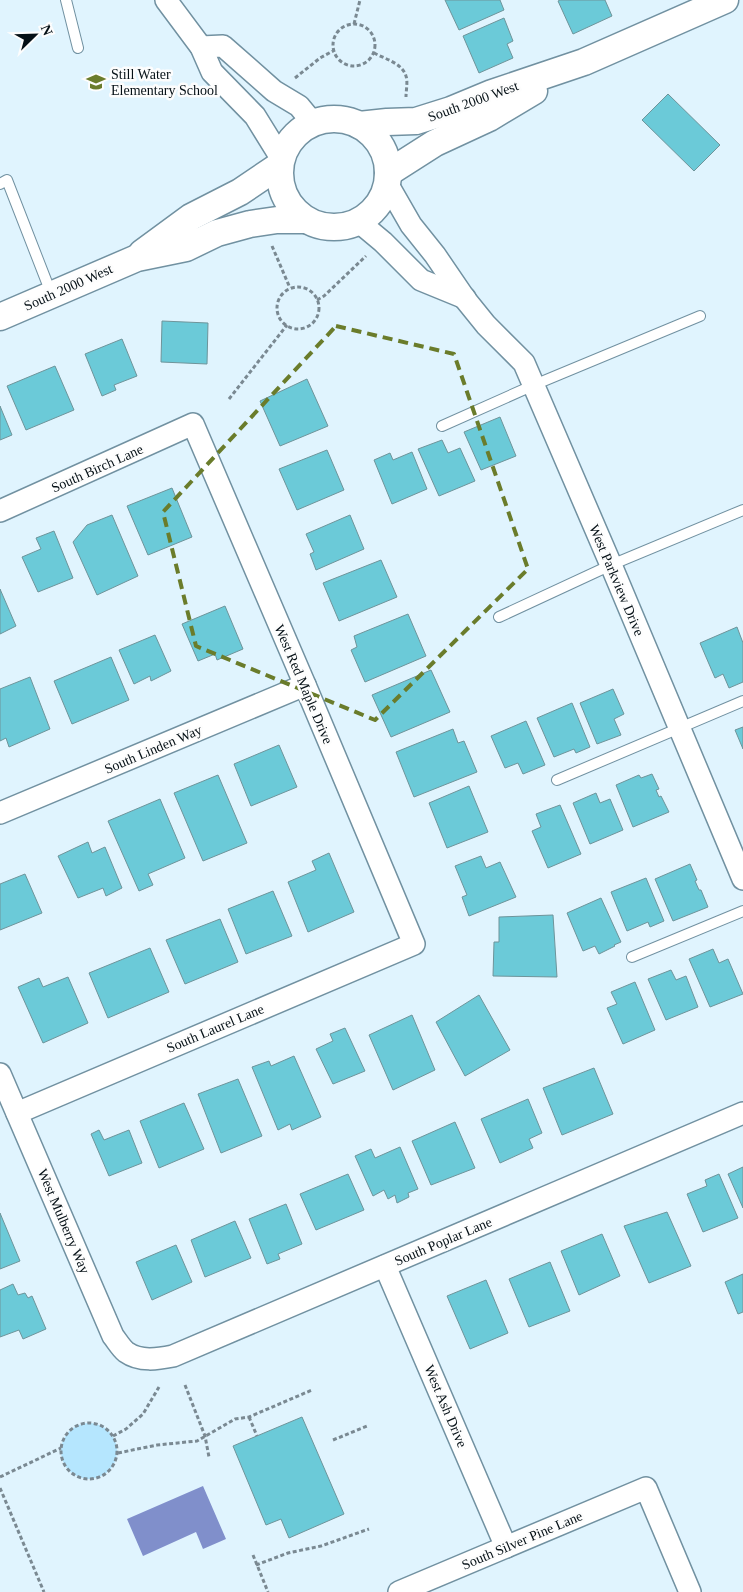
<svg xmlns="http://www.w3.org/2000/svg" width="743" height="1592" font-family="'Times New Roman',serif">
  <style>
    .green { fill: #b5e6fe }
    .water { fill: #808fcb }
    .building { fill: #6bcad8; stroke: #6e949a }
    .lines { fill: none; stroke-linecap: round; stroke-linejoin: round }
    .service-casing { stroke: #7191a1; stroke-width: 12 }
    .minor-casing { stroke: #7191a1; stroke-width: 24 }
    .tertiary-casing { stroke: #7191a1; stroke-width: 29 }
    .path { stroke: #7a8992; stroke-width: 3; stroke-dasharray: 4 2.5; stroke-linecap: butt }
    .service { stroke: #fff; stroke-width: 10 }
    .minor { stroke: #fff; stroke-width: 21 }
    .tertiary { stroke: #fff; stroke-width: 26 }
    .marked { fill: none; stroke: #6a7c2b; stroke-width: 4; stroke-dasharray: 10 6; stroke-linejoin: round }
    .labels { text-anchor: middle; stroke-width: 5; stroke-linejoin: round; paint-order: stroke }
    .poi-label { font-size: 14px; fill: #051016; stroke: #fdfdfd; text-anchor: start }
    .street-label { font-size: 14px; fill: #051016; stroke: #fdfdfd }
  </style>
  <rect width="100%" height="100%" fill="#e0f4fe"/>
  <circle class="green" cx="89" cy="1451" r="28"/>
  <path class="water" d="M203 1486 226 1539 203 1549 196 1532 143 1556 127 1519Z"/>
  <g class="building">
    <path d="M445 0H500L504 10 459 30Z"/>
    <path d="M560 0H605L612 16 573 34 558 1Z"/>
    <path d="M504 18 513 41 507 44 513 58 479 73 463 36Z"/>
    <path d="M668 94 720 145 694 171 642 120Z"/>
    <path d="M162 321 208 323 207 364 161 362Z"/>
    <path d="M122 339 137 376 114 385 116 390 102 396 85 354Z"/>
    <path d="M55 366 74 410 26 430 7 386Z"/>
    <path d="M307 379 328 426 280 446 260 401Z"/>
    <path d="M0 406 12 435 0 440Z"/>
    <path d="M500 417 516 456 481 470 464 432Z"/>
    <path d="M442 440 448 453 460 448 475 481 439 496 418 449Z"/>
    <path d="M327 450 344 490 297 510 279 469Z"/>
    <path d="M412 452 427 489 392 504 374 460 390 453 393 460Z"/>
    <path d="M172 488 192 537 148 555 127 506Z"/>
    <path d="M112 515 138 576 97 595 73 542 87 525Z"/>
    <path d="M350 515 364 549 316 570 310 554 314 552 306 534Z"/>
    <path d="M54 531 73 578 38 592 22 557 41 549 36 538Z"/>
    <path d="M381 560 397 597 339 621 323 583Z"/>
    <path d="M0 589 16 626 0 634Z"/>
    <path d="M225 606 243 649 217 660 215 654 198 661 182 624Z"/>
    <path d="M408 614 426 656 365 682 351 650 357 647 354 636Z"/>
    <path d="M737 627 743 643V682L729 688 723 674 715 678 700 643Z"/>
    <path d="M155 635 171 671 151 681 150 676 134 684 119 650Z"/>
    <path d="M111 657 129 700 72 724 54 681Z"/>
    <path d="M431 670 450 712 391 737 372 695Z"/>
    <path d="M30 677 50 729 9 747 6 738 0 741V689Z"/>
    <path d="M613 689 624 714 614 719 621 735 597 744 580 703Z"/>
    <path d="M572 703 590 747 576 753 574 749 554 757 537 718Z"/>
    <path d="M526 721 545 765 523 774 518 763 505 768 491 736Z"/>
    <path d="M743 727V749L735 730Z"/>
    <path d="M453 729 458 743 464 741 477 772 414 797 396 752Z"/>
    <path d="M279 745 297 787 251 806 234 764Z"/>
    <path d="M652 774 659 789 656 790 659 797 661 796 669 812 633 827 616 785 639 775 641 778Z"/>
    <path d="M218 775 247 843 203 861 174 793Z"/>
    <path d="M469 786 488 832 447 848 429 803Z"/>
    <path d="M596 793 600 803 610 799 623 830 590 844 573 803Z"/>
    <path d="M160 799 185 858 148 874 153 885 139 891 108 821Z"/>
    <path d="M560 805 581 854 548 868 532 831 541 827 536 814Z"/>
    <path d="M88 842 92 853 105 847 122 888 106 896 103 888 78 898 58 856Z"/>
    <path d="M329 853 354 912 308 932 288 882 316 870 312 861Z"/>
    <path d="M481 856 486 868 500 862 516 897 469 916 462 897 467 895 455 866Z"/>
    <path d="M690 864 697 880 695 881 699 890H701L708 907 673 921 655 879Z"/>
    <path d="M25 874 42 913 0 930V884Z"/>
    <path d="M646 878 664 921 650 927 648 922 627 931 611 892Z"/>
    <path d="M273 891 292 936 246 954 228 909Z"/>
    <path d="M601 898 621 942 614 945 615 946 599 954 595 946 583 951 567 913Z"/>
    <path d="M553 915 557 977 493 976 494 942H499V917Z"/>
    <path d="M220 919 238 962 185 984 166 940Z"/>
    <path d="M150 948 169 992 108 1018 89 973Z"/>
    <path d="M713 949 719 963 728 959 743 994 710 1007 689 959Z"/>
    <path d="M671 970 676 980 686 976 698 1007 666 1020 648 979Z"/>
    <path d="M68 977 88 1023 43 1043 18 987 39 978 43 987Z"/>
    <path d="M635 982 655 1030 623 1044 607 1008 617 1004 611 992Z"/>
    <path d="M479 995 510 1050 465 1076 436 1022Z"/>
    <path d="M412 1015 435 1070 393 1090 369 1035Z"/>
    <path d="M345 1028 365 1071 333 1084 316 1049 333 1041 330 1034Z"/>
    <path d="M294 1056 321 1117 292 1130 290 1124 278 1130 252 1067 269 1061 271 1066Z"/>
    <path d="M594 1068 613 1114 562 1135 543 1088Z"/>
    <path d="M238 1079 262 1136 221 1153 198 1094Z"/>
    <path d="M528 1099 542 1133 529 1139 533 1148 500 1163 481 1119Z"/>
    <path d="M184 1103 204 1149 159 1168 140 1121Z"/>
    <path d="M455 1122 475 1168 431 1185 412 1141Z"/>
    <path d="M99 1130 104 1140 129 1130 142 1163 109 1176 91 1134Z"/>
    <path d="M400 1147 418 1189 408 1193 409 1197 397 1203 395 1195 388 1199 384 1190 373 1196 355 1156 371 1149 375 1158Z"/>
    <path d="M743 1167V1208L728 1174Z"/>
    <path d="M348 1174 364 1210 316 1230 300 1194Z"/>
    <path d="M719 1174 738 1218 703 1232 687 1194 707 1186 705 1180Z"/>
    <path d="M286 1204 302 1244 278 1254 280 1259 267 1264 249 1219Z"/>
    <path d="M667 1212 691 1266 649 1283 624 1226Z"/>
    <path d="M0 1213 20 1261 0 1269Z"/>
    <path d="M235 1221 251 1258 205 1277 191 1240Z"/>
    <path d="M602 1234 620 1276 579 1295 561 1251Z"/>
    <path d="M176 1245 192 1282 152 1300 136 1262Z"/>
    <path d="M550 1262 570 1311 529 1327 509 1279Z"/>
    <path d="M743 1274V1312L738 1314 725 1282Z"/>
    <path d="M486 1280 508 1333 470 1349 447 1296Z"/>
    <path d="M13 1284 18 1295 25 1293 28 1298 32 1296 46 1329 23 1339 19 1330 0 1337V1290Z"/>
    <path d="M302 1417 344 1514 289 1538 281 1519 266 1525 233 1446Z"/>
  </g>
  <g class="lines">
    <g class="service-casing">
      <g id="service">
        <path d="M66 0 78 48"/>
        <path d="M0 184 7 180 51 293"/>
        <path d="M442 426 534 385 700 316"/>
        <path d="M499 617 611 565 743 510"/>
        <path d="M557 780 743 701"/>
        <path d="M632 957 743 911"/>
      </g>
    </g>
    <g class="minor-casing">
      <g id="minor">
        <path d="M166 0 201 47 212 72 255 116 281 158"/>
        <path d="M201 47 223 46 274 91 299 106 313 123"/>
        <path d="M388 185 411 225 435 255 465 299 486 325 524 363 611 565 743 879"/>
        <path d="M359 222 383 242 421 280 465 298"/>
        <path d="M0 511 193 424 305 685 414 944 17 1113"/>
        <path d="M0 813 305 685"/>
        <path d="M0 1074 113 1336C117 1341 121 1348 126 1352 140 1362 158 1359 173 1356L743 1113"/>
        <path d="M385 1266 506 1547"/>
        <path d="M399 1592 646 1488 690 1592"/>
      </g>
    </g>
    <g class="tertiary-casing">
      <g id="tertiary">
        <circle cx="334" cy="173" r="54"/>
        <path d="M359 125 387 122 416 121 451 110 492 93 584 62 725 0"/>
        <path d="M388 173 435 143 489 118 534 91"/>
        <path d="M142 253 191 217 240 192 280 165"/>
        <path d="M0 317 137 258 186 248 217 233 250 224 277 220H304"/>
      </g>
    </g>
    <g class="path">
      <circle cx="354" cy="45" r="21"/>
      <path d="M354 24 360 0"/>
      <path d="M374 53C385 59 402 63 406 76 408 82 406 90 406 97"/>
      <path d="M295 78 320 58 333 51"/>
      <path d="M272 246 290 288"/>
      <circle cx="298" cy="308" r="21"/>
      <path d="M317 300 324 296 366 256"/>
      <path d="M229 399 287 325"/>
      <path d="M185 1385 205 1436 209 1457"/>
      <path d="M249 1417 257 1436"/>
      <circle cx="89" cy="1451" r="28"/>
      <path d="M113 1436 126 1429 143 1414 159 1387"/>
      <path d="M333 1440 367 1426"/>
      <path d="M118 1453 157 1445 197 1441 235 1419 249 1417 312 1390"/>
      <path d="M0 1477 61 1448"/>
      <path d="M0 1488 44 1592"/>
      <path d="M253 1555 268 1592"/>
      <path d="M256 1565 288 1553 321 1546 369 1529"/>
    </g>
    <use href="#service" class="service"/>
    <use href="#minor" class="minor"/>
    <use href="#tertiary" class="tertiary"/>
  </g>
  <path class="marked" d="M336 326 454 354 528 569 375 720 196 646 163 512Z"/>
  <defs>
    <g id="school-bare" transform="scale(1.5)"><path d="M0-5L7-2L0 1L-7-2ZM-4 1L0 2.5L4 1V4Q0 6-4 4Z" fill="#6a7c2b" stroke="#fdfdfd" stroke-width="2.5" paint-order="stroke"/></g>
  </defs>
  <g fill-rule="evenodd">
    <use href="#school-bare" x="96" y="82"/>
  </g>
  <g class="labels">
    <g class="poi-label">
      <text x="111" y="79">Still Water<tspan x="111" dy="16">Elementary School</tspan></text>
    </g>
    <g class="street-label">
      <text transform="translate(473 101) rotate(-20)" y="5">South 2000 West</text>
      <text transform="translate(68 287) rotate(-24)" y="5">South 2000 West</text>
      <text transform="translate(97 468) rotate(-24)" y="5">South Birch Lane</text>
      <text transform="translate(617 580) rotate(67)" y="5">West Parkview Drive</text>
      <text transform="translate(304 684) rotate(67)" y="5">West Red Maple Drive</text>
      <text transform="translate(153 749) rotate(-23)" y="5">South Linden Way</text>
      <text transform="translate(215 1028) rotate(-23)" y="5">South Laurel Lane</text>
      <text transform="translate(64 1221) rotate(67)" y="5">West Mulberry Way</text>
      <text transform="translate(443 1241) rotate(-23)" y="5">South Poplar Lane</text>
      <text transform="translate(446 1406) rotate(67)" y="5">West Ash Drive</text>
      <text transform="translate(522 1540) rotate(-23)" y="5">South Silver Pine Lane</text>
    </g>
  </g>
  <g transform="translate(35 35) rotate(67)" stroke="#fdfdfd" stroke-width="4" paint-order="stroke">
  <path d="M0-4L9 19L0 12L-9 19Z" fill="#051016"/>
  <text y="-8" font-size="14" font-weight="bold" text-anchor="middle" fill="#051016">N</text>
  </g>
</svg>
